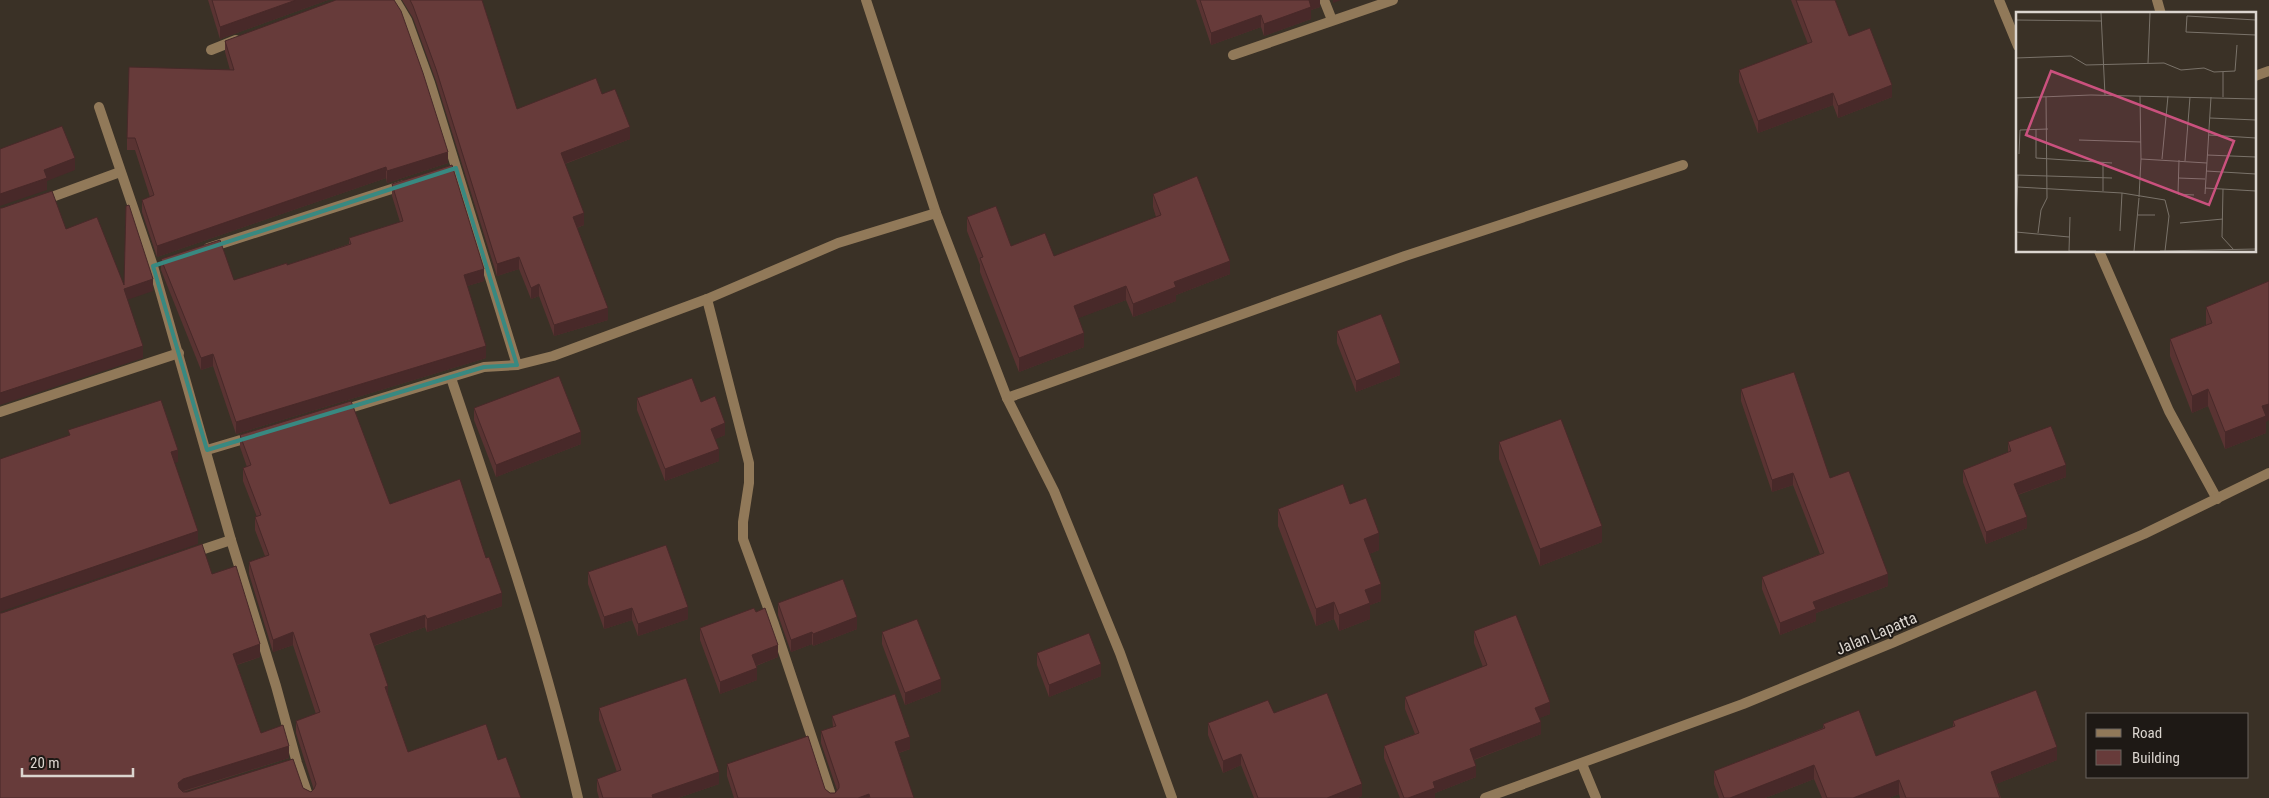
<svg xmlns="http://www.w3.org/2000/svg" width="2269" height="798" font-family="'Roboto Condensed',sans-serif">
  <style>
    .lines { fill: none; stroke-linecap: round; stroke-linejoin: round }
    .street { stroke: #917959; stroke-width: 10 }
    .wall { fill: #593332 }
    .shaded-wall { fill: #482929 }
    .building { fill: #673b3a; stroke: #482929 }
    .marked { fill: none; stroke: #388981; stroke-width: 4; stroke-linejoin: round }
    .labels { text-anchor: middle; stroke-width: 4; stroke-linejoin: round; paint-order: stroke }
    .street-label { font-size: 16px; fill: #dbd5cf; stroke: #1e1915 }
    .inset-road { fill: none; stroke: #7a736a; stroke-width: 1 }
    .view { fill: #ca517e; fill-opacity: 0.15; stroke: #ca517e; stroke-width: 2.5 }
    .inset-edge { fill: none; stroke: #dbd5cf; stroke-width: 2.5 }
  </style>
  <rect width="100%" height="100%" fill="#3a3126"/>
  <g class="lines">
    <g class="street">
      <path d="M395 0 407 20 430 83 517 365"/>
      <path d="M866 0 936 213"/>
      <path d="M1324 0 1332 20"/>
      <path d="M1999 0 2018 46"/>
      <path d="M2157 0 2161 14"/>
      <path d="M211 50 236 40"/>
      <path d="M1233 55 1393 0"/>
      <path d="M2255 76 2269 71"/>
      <path d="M99 107 153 266 231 540 276 686 297 763 309 798"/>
      <path d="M41 201 120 172"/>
      <path d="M208 248 404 185"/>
      <path d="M2099 251 2169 411 2217 499"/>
      <path d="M707 299 749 463V483L743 522V539L774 624 832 798"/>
      <path d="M451 378C498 517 545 655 578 798"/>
      <path d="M1007 398 1405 256 1683 165"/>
      <path d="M340 411 484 367 517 365 553 356 707 299 838 243 936 213 1007 398 1054 491 1120 653 1172 798"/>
      <path d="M0 412 179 353"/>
      <path d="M207 450 254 436"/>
      <path d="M192 553 231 540"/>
      <path d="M1582 764 1596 798"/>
      <path d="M1485 798 1743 704 1894 642 2144 534 2269 473"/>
    </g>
  </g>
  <g class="wall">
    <path d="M208 0H328L220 39Z"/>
    <path d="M402 0H482L517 109 602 94 630 139 565 164 584 225 577 228 608 320 554 336 539 296 531 299 519 269 497 276 436 81 413 18Z"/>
    <path d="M1196 0H1320V7L1311 10V19L1264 36 1261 27 1211 45Z"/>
    <path d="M1791 0H1835L1849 36 1892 97 1838 118 1833 105 1758 133 1739 82V70L1808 44Z"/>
    <path d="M225 41 448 163 387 183 386 178 157 257 142 212V200L150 197 135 150H127V138L230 70 225 52Z"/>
    <path d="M392 184 484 281 467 286 486 358 236 434 213 366 201 370 161 270V259L234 280 287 265 349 244V238L400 222 392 196Z"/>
    <path d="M1153 194 1230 274 1176 295V301L1133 317 1126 300 1078 318 1084 347 1019 372 980 272V265L967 231V217L1011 246 1054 256 1156 217 1153 207Z"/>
    <path d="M2206 307 2266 422V433L2225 449 2208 406 2192 413 2170 356V339L2206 325Z"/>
    <path d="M1337 331 1400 375 1356 392 1337 343Z"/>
    <path d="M1741 389 1830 478 1888 586 1816 613V621L1780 635 1762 589V577L1820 554 1793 485 1772 492 1741 401Z"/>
    <path d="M637 398 701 402 725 435 715 439 719 461 665 481 637 410Z"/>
    <path d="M474 408 581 444 496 477 474 420Z"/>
    <path d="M240 435 390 504 502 606 427 632 425 627 374 646 388 695 408 752 498 760 521 798H0L212 574 260 657 237 665 261 733 289 758 183 792 303 788 311 792 314 790 296 733V721L316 714 293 645 273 652 249 574V562L265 556 255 530V517H257L243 481V468L247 467 240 447Z"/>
    <path d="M1499 442 1602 542 1540 566 1499 459Z"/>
    <path d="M2008 442 2066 477 2018 495 2027 528 1986 544 1963 482V470L2008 453Z"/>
    <path d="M1350 504 1379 550 1369 554 1381 601 1370 605V619L1339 631 1334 619 1316 626 1278 526V509Z"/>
    <path d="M588 572 688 619 638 636 632 620 604 629 588 584Z"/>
    <path d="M778 603 857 629 813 646 812 644 791 652 778 615Z"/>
    <path d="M700 628 778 657 756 666 757 680 720 694 700 640Z"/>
    <path d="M1474 631 1550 714 1539 718 1541 734 1474 760 1476 777 1435 793V798H1400L1384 758V746L1415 734 1405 709V697L1483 667 1474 643Z"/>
    <path d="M882 632 941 691 905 705 882 644Z"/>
    <path d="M1037 653 1101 676 1049 697 1037 665Z"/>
    <path d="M599 708 719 784 678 798H599L597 791V779L617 772 599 720Z"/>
    <path d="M1274 713 1362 796 1357 798H1254L1241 765 1223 773 1208 735V723Z"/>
    <path d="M832 716 910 749 899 753 914 798H734L727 776V764L825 789 830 793H835L837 790 821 743V731L833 727Z"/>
    <path d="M1953 721 2057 760 1996 784 2001 798H1900L1899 794 1889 798H1822L1814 779 1765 798H1719L1714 784V771L1823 728V724L1876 756 1953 727Z"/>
  </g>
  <g class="shaded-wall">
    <path d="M296 0H328L220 39V27Z"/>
    <path d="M1308 0H1320V7L1311 10V19L1264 36V24Z"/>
    <path d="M1333 0H1341L1333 3Z"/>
    <path d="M1261 15V27L1211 45V33Z"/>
    <path d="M1892 85V97L1838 118V106Z"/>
    <path d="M1833 93V105L1758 133V121Z"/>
    <path d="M630 127V139L561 165V153Z"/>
    <path d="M448 152V163L387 183V171Z"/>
    <path d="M75 158V170L47 181V190L0 206V194L44 170Z"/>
    <path d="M386 167V178L157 257V246Z"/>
    <path d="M584 213V225L573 229V217Z"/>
    <path d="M519 257V269L497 276V264Z"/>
    <path d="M1230 261V274L1176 295V301L1133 317V304L1174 282Z"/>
    <path d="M484 269V281L464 287V275Z"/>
    <path d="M153 279V291L124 301V289Z"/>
    <path d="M539 284V296L531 299V288Z"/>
    <path d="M1126 286V300L1074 320V306Z"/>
    <path d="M608 308V320L554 336V325Z"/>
    <path d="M1084 333V347L1019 372V358Z"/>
    <path d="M143 346V358L0 405V393Z"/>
    <path d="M486 346V358L236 434V422Z"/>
    <path d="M213 354V366L201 370V358Z"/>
    <path d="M1400 363V375L1356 392V381Z"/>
    <path d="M2208 389V406L2192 413V396Z"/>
    <path d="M2269 404V420L2266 422V433L2225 449V432L2262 406Z"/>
    <path d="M725 423V435L711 441V429Z"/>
    <path d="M581 432V444L496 477V465Z"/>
    <path d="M719 449V461L665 481V469Z"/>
    <path d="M178 450V462L171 465V452Z"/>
    <path d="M2066 465V477L2014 496V484Z"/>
    <path d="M1793 473V485L1772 492V480Z"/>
    <path d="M2027 517V528L1986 544V532Z"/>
    <path d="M1602 526V542L1540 566V549Z"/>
    <path d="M198 531V544L0 612V599Z"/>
    <path d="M1379 533V550L1364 556V539Z"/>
    <path d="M1888 574V586L1816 613V621L1780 635V623L1813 602Z"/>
    <path d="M1381 584V601L1370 605V619L1339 631V615L1365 590Z"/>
    <path d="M502 593V606L427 632V619Z"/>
    <path d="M1334 602V619L1316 626V609Z"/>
    <path d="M688 607V619L638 636V624Z"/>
    <path d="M632 608V620L604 629V617Z"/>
    <path d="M425 615V627L370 647V634Z"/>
    <path d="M857 617V629L813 646V634Z"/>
    <path d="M293 632V645L273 652V640Z"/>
    <path d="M812 632V644L791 652V640Z"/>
    <path d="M260 644V657L233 666V654Z"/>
    <path d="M778 645V657L752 667V655Z"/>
    <path d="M1101 664V676L1049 697V685Z"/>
    <path d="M757 668V680L720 694V682Z"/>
    <path d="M941 679V691L905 705V693Z"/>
    <path d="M388 686V699L385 687Z"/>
    <path d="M1550 702V714L1535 720V708Z"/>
    <path d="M1541 722V734L1470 761V749Z"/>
    <path d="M910 737V749L895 754V742Z"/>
    <path d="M289 746V758L183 791 178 796V783L183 779Z"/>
    <path d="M2057 747V760L1991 786V772Z"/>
    <path d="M1241 754V765L1223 773V761Z"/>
    <path d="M1814 765V779L1765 798H1730Z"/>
    <path d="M1476 766V777L1435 793V798H1408L1433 782Z"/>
    <path d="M719 772V784L678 798H652V795Z"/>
    <path d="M1899 780V794L1889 798H1853Z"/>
    <path d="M1362 784V796L1357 798H1327Z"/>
    <path d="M869 794V798H858Z"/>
  </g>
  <g class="building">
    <path d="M212 0H296L220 27Z"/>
    <path d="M336 0H394L401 11 423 73 448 152 387 171 386 167 157 246 142 200 154 195 135 138H127L129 67 234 70 225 41Z"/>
    <path d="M410 0H482L517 109 596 78 602 94 615 89 630 127 561 153 584 213 573 217 608 308 554 325 539 284 531 288 519 257 497 264 436 69 413 6Z"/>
    <path d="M1200 0H1309L1311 7 1264 24 1261 15 1211 33Z"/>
    <path d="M1796 0H1835L1849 36 1870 28 1892 85 1838 106 1833 93 1758 121 1739 70 1812 42Z"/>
    <path d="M62 126 75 158 44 170 47 178 0 194V149Z"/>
    <path d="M452 165 484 269 464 275 486 346 236 422 213 354 201 358 161 259 220 240 234 280 287 263V265L351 244 349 238 403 221 392 184Z"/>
    <path d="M1197 176 1230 261 1174 282 1176 287 1133 304 1126 286 1074 306 1084 333 1019 358 980 258 983 257 967 217 996 206 1011 246 1045 233 1054 256 1161 215 1153 194Z"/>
    <path d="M52 191 66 229 97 217 124 285 126 206 129 205 153 279 124 289 143 346 0 393V208H2Z"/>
    <path d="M2269 281V404L2262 406 2266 416 2225 432 2208 389 2192 396 2170 339 2212 323 2206 307Z"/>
    <path d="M1381 314 1400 363 1356 381 1337 331Z"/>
    <path d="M1794 372 1830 478 1849 471 1888 574 1813 602 1816 609 1780 623 1762 577 1824 553 1793 473 1772 480 1741 389Z"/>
    <path d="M559 376 581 432 496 465 474 408Z"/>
    <path d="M692 378 701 402 715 396 725 423 711 429 719 449 665 469 637 398Z"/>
    <path d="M161 400 178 450 171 452 198 531 0 599V459L70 435 68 430Z"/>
    <path d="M351 401 390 504 460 479 486 558 489 557 502 593 427 619 425 615 370 634 388 686 385 687 408 752 486 724 498 760 506 757 521 798H0V613H2L202 544 212 574 236 566 260 644 233 654 261 733 283 725 289 746 183 779 178 783 179 788 183 792H187L293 759 303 788 311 792 314 789 316 784 296 721 320 712 293 632 273 640 249 562 269 555 255 517 261 515 243 468 251 465 240 435Z"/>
    <path d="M1561 419 1602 526 1540 549 1499 442Z"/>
    <path d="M2051 426 2066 465 2014 484 2027 517 1986 532 1963 470 2011 451 2008 442Z"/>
    <path d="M1343 484 1350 504 1366 498 1379 533 1364 539 1381 584 1365 590 1370 603 1339 615 1334 602 1316 609 1278 509Z"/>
    <path d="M666 545 688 607 638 624 632 608 604 617 588 572Z"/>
    <path d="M843 579 857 617 813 634 812 632 791 640 778 603Z"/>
    <path d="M754 608 756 612 765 608 778 645 752 655 757 668 720 682 700 628Z"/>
    <path d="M1516 615 1550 702 1535 708 1541 722 1470 749 1476 766 1433 782 1435 788 1408 798H1404L1384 746 1419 733 1405 697 1487 665 1474 631Z"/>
    <path d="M917 619 941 679 905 693 882 632Z"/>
    <path d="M1089 633 1101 664 1049 685 1037 653Z"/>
    <path d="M686 678 719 772 652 795 653 798H603L597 779 621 770 599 708Z"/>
    <path d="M2036 690 2057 747 1991 772 2000 798H1906L1899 780 1853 798H1827L1814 765 1730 798H1724L1714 771 1825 728 1823 724 1859 710 1876 756 1955 726 1953 721Z"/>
    <path d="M1327 693 1362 784 1327 798H1258L1241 754 1223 761 1208 723 1268 700 1274 713Z"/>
    <path d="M895 694 910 737 895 742 914 798H870L869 794 858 798H738L727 764 808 736 825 789 830 793H835L839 788V784L821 731 836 726 832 716Z"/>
  </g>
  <path class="marked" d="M456 168 517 365 484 367 207 450 153 266Z"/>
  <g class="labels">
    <g class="street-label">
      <text transform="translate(1876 633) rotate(-23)" y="6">Jalan Lapatta</text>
    </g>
  </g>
  <g transform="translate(2016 12)">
    <rect width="240" height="240" fill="#3a3126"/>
    <path class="inset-road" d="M85 1 89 83M0 8 86 9M240 8 171 4 170 20 240 23M0 46 55 44 70 53 148 51 165 58 188 56 198 60 219 59 221 33M132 51 134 1M207 60V85M124 84 125 147 191 151M0 86 75 83 240 87M194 106 240 108M20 117V146L96 151M193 123 240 126M63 128 125 130M3 142 4 118 32 117M191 143 240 145M146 147 152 84M163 148 162 182 178 183M169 149 174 85M190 159 240 162M0 163 96 166M162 166 189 167M2 175 106 181 104 219M189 176 240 179M207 177 206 225 218 238M87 179V151M106 181 149 188 153 204 149 239M189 182 195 85M123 185 125 147M122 203H139M0 209 2 163M164 211 207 207M0 220 53 225M22 221 25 198 31 186 30 85M53 239 54 205M53 239H80M118 239 123 186M144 239 240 237"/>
    <path class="view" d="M35 59 218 129 193 193 10 123Z"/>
    <rect width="240" height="240" class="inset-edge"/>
  </g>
  <rect x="2086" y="713" width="162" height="65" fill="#1e1915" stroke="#6a645f"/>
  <rect x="2096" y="729" width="25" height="8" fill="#917959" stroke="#6a645f"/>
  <text x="2132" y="738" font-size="15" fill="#dbd5cf">Road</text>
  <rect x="2096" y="750" width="25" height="15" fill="#673b3a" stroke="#6a645f"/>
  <text x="2132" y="763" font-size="15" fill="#dbd5cf">Building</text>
  <path d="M22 768v8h111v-8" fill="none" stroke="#dbd5cf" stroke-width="2.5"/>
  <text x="30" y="768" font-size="15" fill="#dbd5cf" stroke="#1e1915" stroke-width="4" paint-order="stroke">20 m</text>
</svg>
